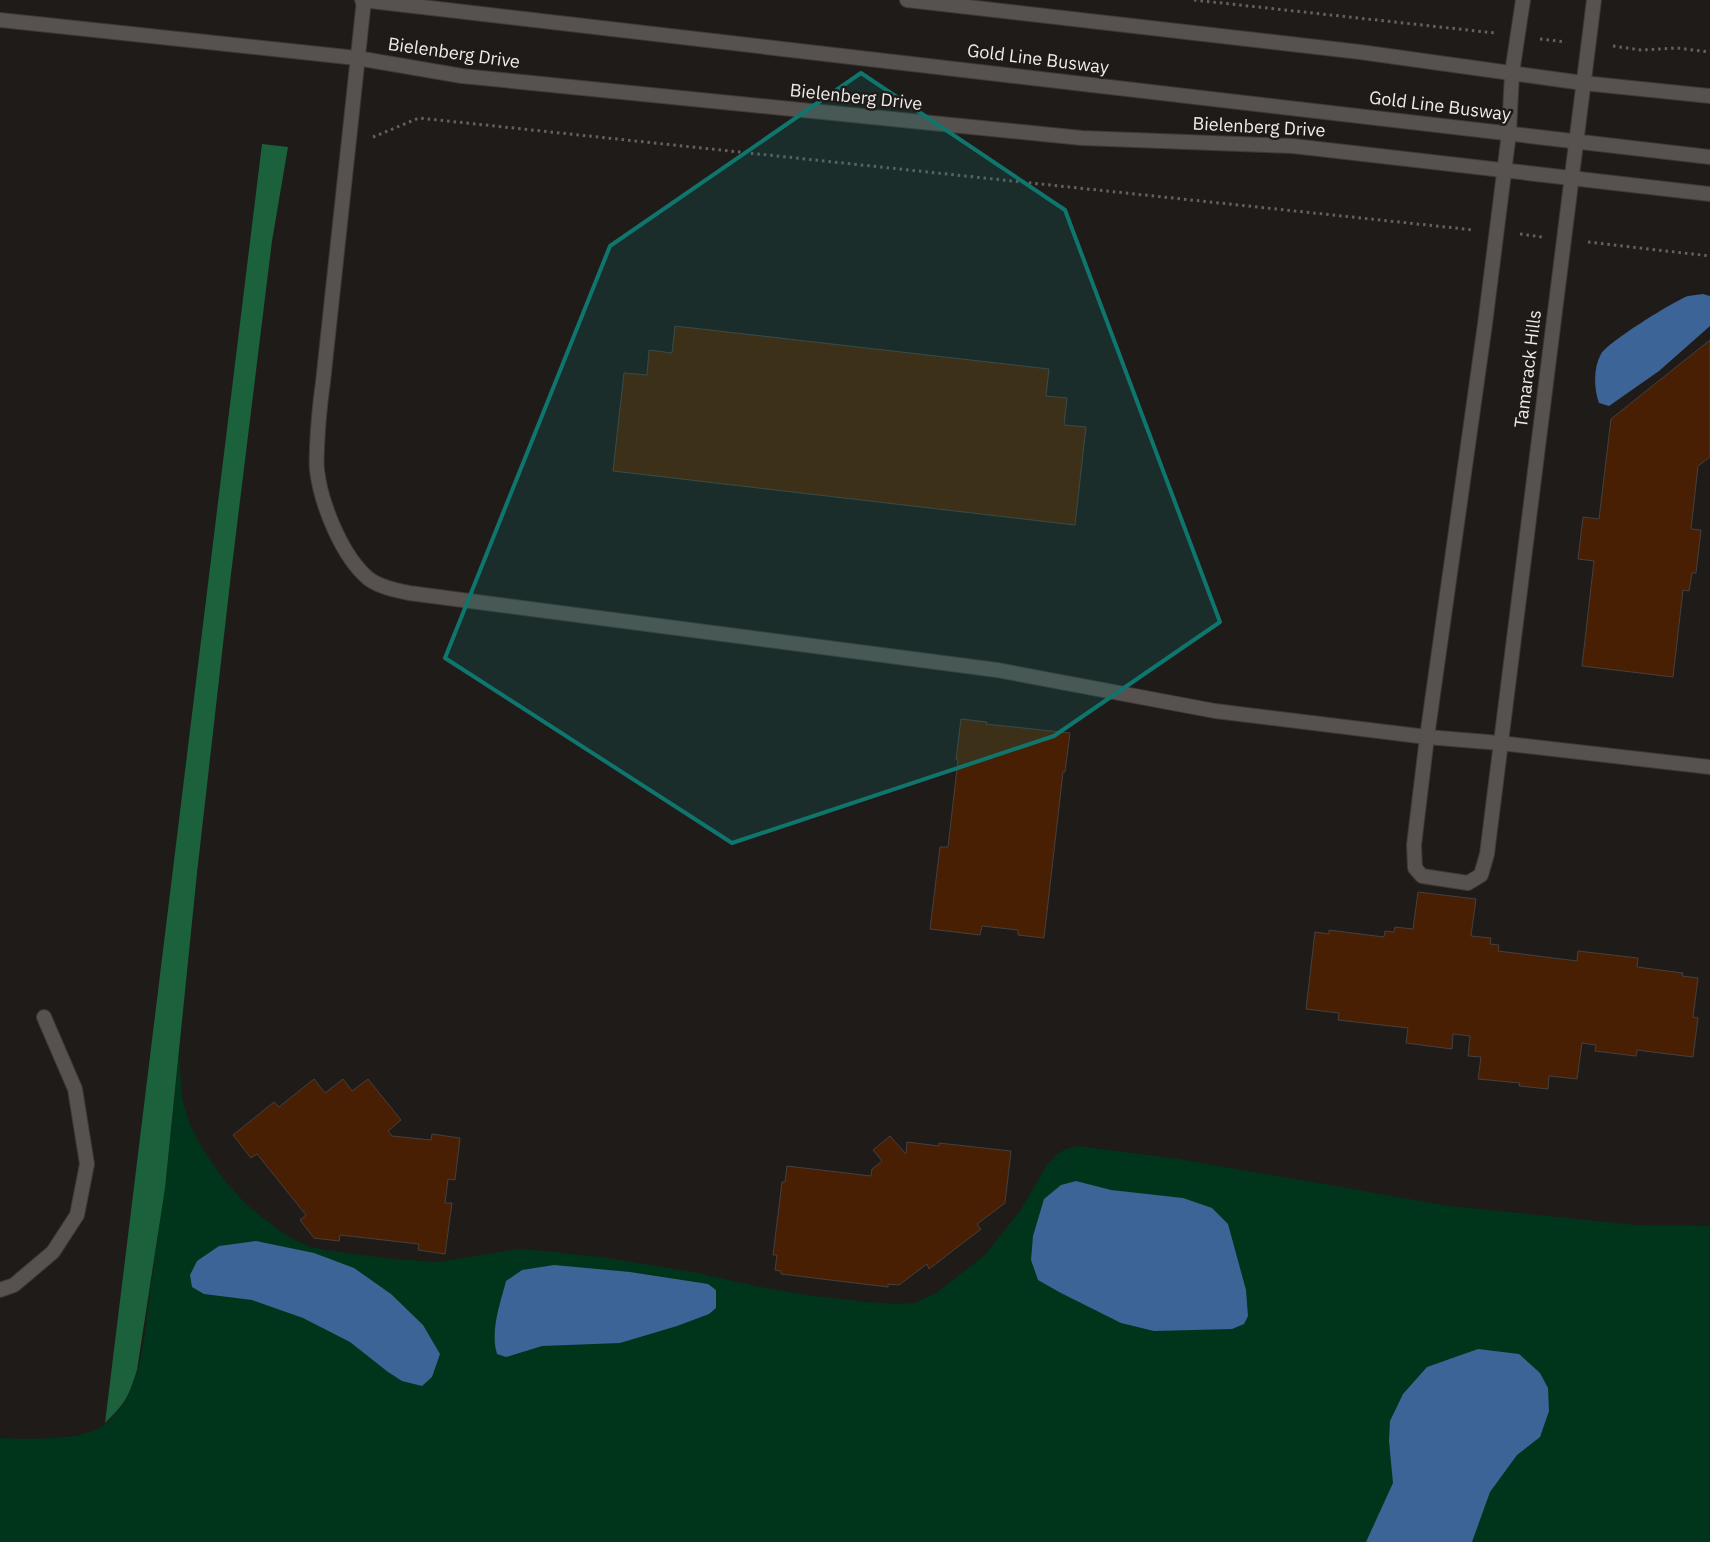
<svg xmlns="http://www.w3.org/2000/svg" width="1710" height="1542" font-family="'IBM Plex Sans',sans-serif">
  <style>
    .green { fill: #00351b }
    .forest { fill: #1b613c }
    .water { fill: #3c6496 }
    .building { fill: #491f04; stroke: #45403e }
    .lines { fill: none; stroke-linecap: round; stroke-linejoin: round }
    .service-casing { stroke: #3c3937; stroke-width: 16 }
    .tertiary-casing { stroke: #3c3937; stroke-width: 16 }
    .path { stroke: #65615f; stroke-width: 3; stroke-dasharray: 2.5 4; stroke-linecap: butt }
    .service { stroke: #57514f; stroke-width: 14 }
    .tertiary { stroke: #57514f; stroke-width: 14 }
    .marked { fill: #0f766e; fill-opacity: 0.2; stroke: #0f766e; stroke-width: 4; stroke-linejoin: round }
    .labels { text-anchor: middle; stroke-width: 5; stroke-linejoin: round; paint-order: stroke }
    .street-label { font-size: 18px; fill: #efecea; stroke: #1f1b19 }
  </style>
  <rect width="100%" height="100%" fill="#1f1b19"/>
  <path class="green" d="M179 1052 182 1099 190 1125 204 1151 225 1181 245 1203 263 1218 289 1237 310 1247 331 1251 393 1259 438 1262 520 1249 544 1251 600 1257 692 1272 761 1287 813 1296 868 1302 897 1304 915 1303 936 1293 984 1256 1020 1211 1047 1165 1056 1155 1066 1149 1078 1146 1179 1159 1449 1206 1635 1225 1710 1226V1542H0V1438C25 1439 80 1441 101 1427 114 1417 125 1404 131 1389 145 1357 146 1319 151 1285 162 1207 172 1130 179 1052Z"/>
  <path class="forest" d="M262 144 288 147 272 241 231 574 197 873 165 1188 137 1370C129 1396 125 1404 105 1423Z"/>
  <g class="water">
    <path d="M1703 294 1710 296V326L1659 371 1609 406 1599 403C1594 389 1593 368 1601 354 1608 342 1674 301 1688 296 1693 295 1698 295 1703 294Z"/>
    <path d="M1076 1181 1111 1190 1183 1198 1212 1208 1228 1224 1246 1290 1248 1316 1244 1324 1232 1329 1154 1331 1121 1323 1059 1292 1038 1280 1031 1260 1033 1236 1044 1199 1061 1185Z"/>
    <path d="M256 1241 314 1253 354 1268 391 1294 423 1325 440 1354 432 1377 422 1386 402 1381 388 1372 350 1342 303 1318 252 1300 204 1294 192 1287 190 1275 197 1261 219 1246Z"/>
    <path d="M554 1265 630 1272 708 1284 716 1290V1308L709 1314 677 1326 620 1343 542 1346 506 1357 497 1354C490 1331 500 1304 506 1281L522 1270Z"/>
    <path d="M1478 1349 1519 1354 1540 1373 1548 1388 1549 1411 1540 1437 1517 1455 1490 1492 1472 1542H1366L1393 1483 1389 1441 1390 1421 1403 1394 1427 1367Z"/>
  </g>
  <g class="building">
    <path d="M675 326 1049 369 1046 396 1067 398 1064 425 1086 427 1075 525 613 471 624 373 647 375 649 350 672 353Z"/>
    <path d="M1710 340V457L1698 466 1691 529 1701 530 1696 573H1692L1689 591 1683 590 1673 677 1582 666 1594 561 1578 559 1583 517 1599 519 1611 419Z"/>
    <path d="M961 719 987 722 986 724 1070 733 1065 772H1063L1044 938 1018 935V930L982 926 980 935 930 929 940 847H948L958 760 956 759Z"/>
    <path d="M1418 892 1476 899 1471 936 1491 938 1490 944 1499 945 1498 951 1577 961 1578 951 1638 958 1637 967 1683 973 1682 976 1698 978 1693 1017 1698 1018 1693 1057 1637 1050 1636 1056 1595 1051 1596 1045 1582 1043 1577 1079 1549 1076 1548 1089 1519 1086 1520 1083 1478 1079 1481 1057 1468 1056 1470 1036 1453 1034 1452 1049 1406 1043 1408 1028 1338 1020 1339 1013 1306 1009 1315 932 1329 934V930L1384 937 1385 931 1394 932 1395 927 1413 929Z"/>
    <path d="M314 1079 325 1093 343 1079 352 1091 368 1079 401 1120 388 1131 392 1136 431 1140 432 1134 460 1138 455 1180 448 1179 445 1203H452L445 1254 418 1250 419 1244 340 1235 339 1241 314 1238 300 1220 306 1215 257 1154 251 1158 233 1135 274 1102 279 1107Z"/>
    <path d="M890 1136 906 1154 907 1142 939 1146V1143L1011 1151 1005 1203 977 1224 981 1229 929 1269 927 1264 899 1285 888 1284V1287L781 1274V1271L775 1270 777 1255H773L782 1182H785L787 1166 871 1176 872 1169 882 1161 873 1150Z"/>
  </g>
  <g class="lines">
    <g class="service-casing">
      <g id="service">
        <path d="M362 0 1710 157"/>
        <path d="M364 0 323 382C320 403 318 425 317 447 317 454 316 462 317 470 321 504 342 557 369 579 380 587 395 590 409 593L997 670 1215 711 1427 737 1500 743 1710 767"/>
        <path d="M1523 0 1512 73 1509 133 1485 324 1427 737 1414 845 1415 868 1422 876 1468 883 1481 875 1487 854 1594 0"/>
        <path d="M0 1290 14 1285 53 1252 77 1215 87 1164 75 1089 44 1017"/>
      </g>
    </g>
    <g class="tertiary-casing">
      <g id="tertiary">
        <path d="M907 0 1360 52 1583 83 1710 96"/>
        <path d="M0 20 357 58 462 76 1082 138 1293 146 1710 194"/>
      </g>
    </g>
    <g class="path">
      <path d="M1194 0 1495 33"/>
      <path d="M1540 39 1566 42"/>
      <path d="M1613 46 1641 50 1677 48 1710 52"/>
      <path d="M373 137 419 118 1474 230"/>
      <path d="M1520 234 1542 237"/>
      <path d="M1588 242 1710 256"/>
    </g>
    <use href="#service" class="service"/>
    <use href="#tertiary" class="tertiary"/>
  </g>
  <path class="marked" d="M861 73 1065 210 1220 622 1054 736 732 843 445 658 610 246Z"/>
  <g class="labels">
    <g class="street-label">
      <text transform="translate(454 53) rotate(8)" y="6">Bielenberg Drive</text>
      <text transform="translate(1038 59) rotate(7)" y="6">Gold Line Busway</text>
      <text transform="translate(856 97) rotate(6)" y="6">Bielenberg Drive</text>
      <text transform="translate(1440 106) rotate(7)" y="6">Gold Line Busway</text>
      <text transform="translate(1259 127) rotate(3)" y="6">Bielenberg Drive</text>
      <text transform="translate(1528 369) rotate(-83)" y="6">Tamarack Hills</text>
    </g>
  </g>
</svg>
